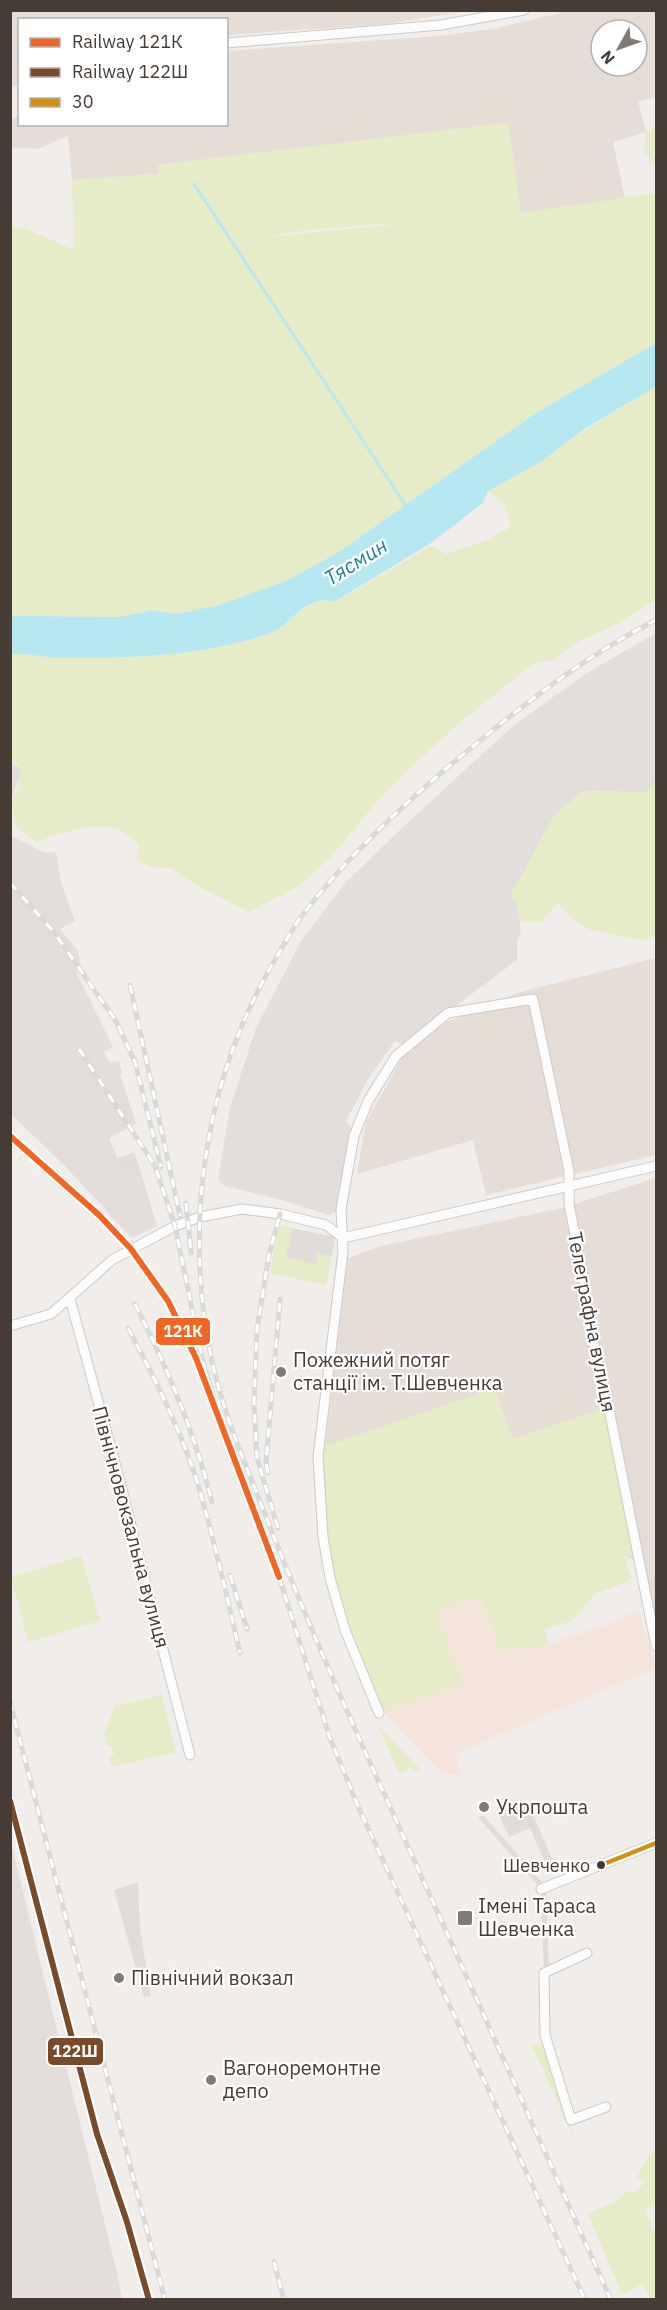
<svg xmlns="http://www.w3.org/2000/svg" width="667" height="2310" font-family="'IBM Plex Sans',sans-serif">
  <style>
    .residential { fill: #e5ddd6; fill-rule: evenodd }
    .commercial { fill: #f4e4db }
    .industrial { fill: #e3dedb }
    .green { fill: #e6ecc8; fill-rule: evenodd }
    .parking { fill: #dfdcd9 }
    .water { fill: #b7e7f1 }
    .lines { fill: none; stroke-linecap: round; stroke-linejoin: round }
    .stream { stroke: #b7e7f1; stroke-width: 3 }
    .minor-casing { stroke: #cdc9c6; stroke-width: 11 }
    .minor { stroke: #fdfcfc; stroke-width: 9 }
    .rail-casing { stroke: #d9d9d8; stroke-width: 5 }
    .rail { stroke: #fff; stroke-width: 3; stroke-dasharray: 9; stroke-linecap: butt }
    .bus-1-casing { stroke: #fff; stroke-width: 9 }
    .bus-1 { stroke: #d4910b; stroke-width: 4.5 }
    .rail-1-casing { stroke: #fff; stroke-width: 10 }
    .rail-2-casing { stroke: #fff; stroke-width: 10 }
    .rail-1 { stroke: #f26522; stroke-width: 6 }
    .rail-2 { stroke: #7a4b2a; stroke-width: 6 }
    .poi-dot { fill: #827a74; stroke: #fff; stroke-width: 2 }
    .bus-dot { fill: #473c35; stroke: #fff; stroke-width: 2 }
    .labels { text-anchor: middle; stroke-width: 4.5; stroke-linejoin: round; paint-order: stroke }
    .bus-label { font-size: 18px; fill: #473c35; stroke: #fff; text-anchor: end }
    .street-label { font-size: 20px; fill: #473c35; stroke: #fff }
    .poi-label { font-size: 20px; fill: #473c35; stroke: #fff; text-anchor: start }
    .water-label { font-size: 21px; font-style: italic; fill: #238197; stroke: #fff }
    .line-badge { stroke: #fff; stroke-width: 2 }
    .badge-label { font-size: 16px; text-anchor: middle; font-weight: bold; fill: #fff }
  </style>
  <rect width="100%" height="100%" fill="#f0edea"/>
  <g class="residential">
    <path d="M10 11 11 10 467 11 385 24 227 35 226 20H20L19 85 11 88Z"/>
    <path d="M569 11H656V97L638 102 646 132 613 142 625 199 521 213 508 123 158 165 159 174 72 180 68 136 37 149 11 147 10 121 19 115 20 124H226L227 51 439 36 492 29ZM601 30H637V66H601Z"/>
    <path d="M656 958V1155L486 1195 473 1140 357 1174 366 1122 402 1058 442 1024 520 992Z"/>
    <path d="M656 1178V1646L639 1561 624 1556 523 1469 494 1388 325 1448 348 1258 381 1246 562 1208Z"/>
  </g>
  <path class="commercial" d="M480 1596 501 1652 549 1644 602 1626 639 1610 656 1668 456 1754 461 1775 442 1773 383 1712 436 1612Z"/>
  <g class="industrial">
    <path d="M656 633V782L647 792 582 791 516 901 521 931 517 941V960L404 1045 395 1041 368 1079 346 1121 351 1127 352 1136 336 1212 329 1215 285 1201 224 1186 218 1179 230 1107 256 1028 301 941 345 883 404 826 514 725 587 673Z"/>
    <path d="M11 763 23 769 11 800Z"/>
    <path d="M10 835 45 853 56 852 61 883 75 921 60 929 78 951 80 963 77 974 113 1047 104 1052 110 1063 119 1061 122 1073 120 1074 136 1124 109 1138 124 1174 140 1169 157 1226 132 1238 64 1165 11 1114Z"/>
    <path d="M11 1843 117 2273 122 2299H11Z"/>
  </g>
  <g class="green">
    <path d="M508 123 521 213 656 193V343L536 413 339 552 288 580 220 605 176 614 152 610 120 617 11 616V227L24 228 74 250 72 180 159 174 158 165ZM395 223 396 224 259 238 307 230Z"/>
    <path d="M656 127V167L644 151 646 132Z"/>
    <path d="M656 386V600L647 604 621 622 572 645 556 659 531 665 457 725 412 766 375 804 331 857 299 886 249 912 201 888 170 868 150 867 136 859 139 844C134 840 127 833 120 830 93 820 61 834 35 842L16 826 11 802 19 785 21 768 11 758V654C27 653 44 658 60 658 125 658 188 657 250 639 257 637 266 636 272 633 293 623 308 594 335 602L431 546 447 554 485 541 511 527 505 505 488 491 539 463 582 432Z"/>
    <path d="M656 782V935L642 940 591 930 571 918 558 903 542 921 520 922 516 901 510 896 553 817 582 791 647 792Z"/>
    <path d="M279 1225 292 1228 286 1257 316 1263 318 1253 332 1256 326 1285 270 1273Z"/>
    <path d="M494 1388 512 1439 608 1407 638 1554 624 1556 632 1578 625 1583 595 1594 571 1621 544 1630 549 1644 501 1652 480 1596 436 1612 463 1684 379 1713 330 1578 318 1449Z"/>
    <path d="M81 1556 100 1621 28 1642 11 1577Z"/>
    <path d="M162 1695 176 1752 112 1767 109 1757 114 1755 112 1746 107 1747 104 1734 115 1706Z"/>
    <path d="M377 1724 421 1770 415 1773 411 1767 399 1773Z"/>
    <path d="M531 2044H542L546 2050 574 2138Z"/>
    <path d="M656 2151V2204L645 2210 656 2235V2299L650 2300 643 2284 622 2294 588 2214 616 2201 629 2190 633 2194 644 2183 637 2177 649 2154Z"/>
  </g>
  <g class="parking">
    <path d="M134 1152 140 1169 124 1174 118 1158Z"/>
    <path d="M292 1228 335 1237 332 1256 318 1253 316 1264 286 1257Z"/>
    <path d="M527 1801 557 1870 550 1873 530 1828 509 1837 498 1812Z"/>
    <path d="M484 1816 546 1887 549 1971 544 1973 541 1889 478 1817Z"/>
    <path d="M138 1882 140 1929 151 1996 144 1997 114 1890Z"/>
  </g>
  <path class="water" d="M656 343 655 387 586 428 539 463 488 491 483 503 431 543 334 602C308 593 292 623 272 633 267 635 260 636 255 638 189 657 128 658 60 658 44 658 27 653 11 654V616L120 617 152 610 176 614 220 605 288 580 339 552 536 413Z"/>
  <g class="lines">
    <path class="stream" d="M194 184 408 509"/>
    <g class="minor-casing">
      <g id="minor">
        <path d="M226 43 441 25 524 10"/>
        <path d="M70 1299 118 1474 190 1755"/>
        <path d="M10 1326 51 1314 112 1260 175 1226 200 1217 242 1209 280 1214 326 1225 343 1238 656 1166"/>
        <path d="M379 1713 345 1630 330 1578 323 1537 318 1456 343 1252 341 1209 354 1136 368 1101 396 1056 448 1013 533 999 569 1171V1204L585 1287 584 1302 609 1409 656 1646"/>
        <path d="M541 1889 656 1843"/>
        <path d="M587 1953 544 1973 545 2035 571 2120 606 2107"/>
      </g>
    </g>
    <use href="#minor" class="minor"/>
    <g class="rail-casing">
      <g id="rail">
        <path d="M10 883 53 931 116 1021 135 1062 161 1167"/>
        <path d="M130 985 180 1216"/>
        <path d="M79 1049 155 1166 175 1226 203 1362 221 1421"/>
        <path d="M186 1203 191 1253"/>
        <path d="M135 1304C167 1367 195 1433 212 1502"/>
        <path d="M128 1328C155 1379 182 1432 199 1488 215 1542 227 1598 240 1653"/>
        <path d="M268 1473 266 1462 280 1299"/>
        <path d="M278 1528 257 1458 254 1404 257 1329 269 1255 280 1214"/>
        <path d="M230 1575 247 1629"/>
        <path d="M279 1577 330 1738 358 1806 585 2300"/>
        <path d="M10 1702 165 2300"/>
        <path d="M274 2262 284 2300"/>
        <path d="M611 2300C535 2129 459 1959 382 1789 340 1697 300 1604 263 1509 244 1461 223 1412 212 1361 183 1227 204 1082 273 963 283 947 292 928 304 913 352 851 411 797 471 748 529 700 589 654 656 620"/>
      </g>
    </g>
    <use href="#rail" class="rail"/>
    <g class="bus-1-casing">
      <path id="bus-1" d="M599 1866 656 1843"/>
    </g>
    <use href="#bus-1" class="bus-1"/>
    <g class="rail-1-casing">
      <path id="rail-1" d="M10 1136 99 1215 131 1249 168 1301 196 1358 279 1577"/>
    </g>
    <g class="rail-2-casing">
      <path id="rail-2" d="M10 1801 97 2134 127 2222 149 2300"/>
    </g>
    <use href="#rail-1" class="rail-1"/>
    <use href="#rail-2" class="rail-2"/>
  </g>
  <g class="poi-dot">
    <circle cx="281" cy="1372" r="6"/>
    <circle cx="484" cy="1807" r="6"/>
    <rect x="457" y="1910" width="16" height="16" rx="3"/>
    <circle cx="119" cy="1978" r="6"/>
    <circle cx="211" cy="2080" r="6"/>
  </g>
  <circle class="bus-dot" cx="601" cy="1865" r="5"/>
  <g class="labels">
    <g class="bus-label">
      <text x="590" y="1872">Шевченко</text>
    </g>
    <g class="street-label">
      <text transform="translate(592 1322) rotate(79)" y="7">Телеграфна вулиця</text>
      <text transform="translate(131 1527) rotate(75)" y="7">Північновокзальна вулиця</text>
    </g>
    <g class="poi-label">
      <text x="293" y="1367">Пожежний потяг<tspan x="293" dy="23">станції ім. Т.Шевченка</tspan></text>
      <text x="496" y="1814">Укрпошта</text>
      <text x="478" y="1913">Імені Тараса<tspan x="478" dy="23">Шевченка</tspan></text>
      <text x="131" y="1985">Північний вокзал</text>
      <text x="223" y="2075">Вагоноремонтне<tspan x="223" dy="23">депо</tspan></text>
    </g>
    <g class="water-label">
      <text transform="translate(356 562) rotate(-32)" y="7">Тясмин</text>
    </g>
  </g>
  <g class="line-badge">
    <rect x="155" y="1317" width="56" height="29" rx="6" fill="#f26522"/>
    <rect x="47" y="2037" width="57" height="29" rx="6" fill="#7a4b2a"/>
  </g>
  <g class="badge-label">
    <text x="183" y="1337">121К</text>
    <text x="75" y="2057">122Ш</text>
  </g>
  <rect width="667" height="2310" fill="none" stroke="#473c35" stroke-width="24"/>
  <rect x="18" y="18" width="210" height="108" fill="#ffffff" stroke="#b5b1ae" stroke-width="1.5"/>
  <rect x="30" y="38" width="30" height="9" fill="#f26522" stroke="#b5b1ae" stroke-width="1.5"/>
  <text x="72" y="48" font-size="18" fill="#473c35">Railway 121К</text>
  <rect x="30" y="68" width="30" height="9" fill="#7a4b2a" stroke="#b5b1ae" stroke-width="1.5"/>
  <text x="72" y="78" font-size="18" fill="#473c35">Railway 122Ш</text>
  <rect x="30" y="98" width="30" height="9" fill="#d4910b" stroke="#b5b1ae" stroke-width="1.5"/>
  <text x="72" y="108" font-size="18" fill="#473c35">30</text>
  <g transform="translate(619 48) rotate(230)"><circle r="28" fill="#ffffff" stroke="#b5b1ae" stroke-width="1.5"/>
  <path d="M0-4.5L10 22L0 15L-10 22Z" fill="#827a74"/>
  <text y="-9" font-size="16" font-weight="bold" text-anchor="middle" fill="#473c35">N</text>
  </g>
</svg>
